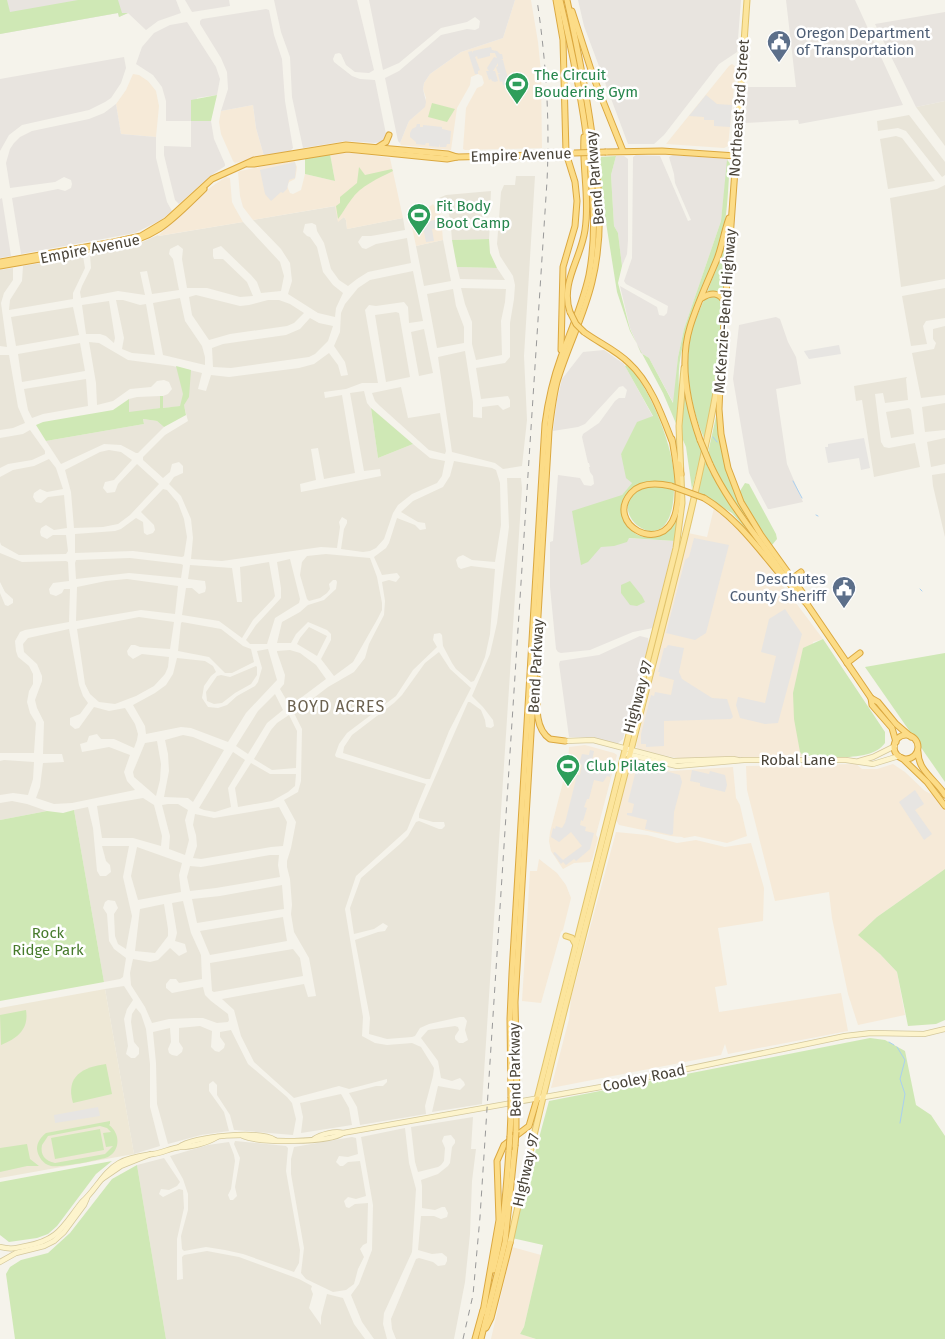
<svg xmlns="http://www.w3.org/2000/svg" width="945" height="1339" font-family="'Fira Sans',sans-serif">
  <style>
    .residential { fill: #e9e5d9 }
    .commercial { fill: #f6ead8 }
    .industrial { fill: #e8e4df }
    .education { fill: #eee8d6 }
    .green { fill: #cfe8b5; fill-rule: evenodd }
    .parking { fill: #e7e5e2 }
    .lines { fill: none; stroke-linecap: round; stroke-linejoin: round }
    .stream { stroke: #aad0f0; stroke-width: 1 }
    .secondary-casing { stroke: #d4c89c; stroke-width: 6 }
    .primary-casing { stroke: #e2c46c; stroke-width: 7 }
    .trunk-casing { stroke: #dba840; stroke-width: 7 }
    .secondary { stroke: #fdf4cd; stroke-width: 4.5 }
    .primary { stroke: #fce59d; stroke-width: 5 }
    .trunk { stroke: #fcdc87; stroke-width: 5 }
    .rail { stroke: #999; stroke-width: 1; stroke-dasharray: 6 6; stroke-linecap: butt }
    .trunk-bridge-casing { stroke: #dba840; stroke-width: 7; stroke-linecap: butt }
    .trunk-bridge { stroke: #fcdc87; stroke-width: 5 }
    .labels { text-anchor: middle; stroke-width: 5; stroke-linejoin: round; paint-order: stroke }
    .service-label { font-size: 15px; fill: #4e5e75; stroke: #fff; text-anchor: start }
    .leisure-label { font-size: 15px; fill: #27864d; stroke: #fff; text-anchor: start }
    .street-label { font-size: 15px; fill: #4a4439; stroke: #fff }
    .park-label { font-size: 15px; fill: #477b2c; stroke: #fff }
    .neighbourhood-label { font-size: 16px; letter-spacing: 1px; fill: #6c6250; stroke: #fff }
  </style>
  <rect width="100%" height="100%" fill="#f5f3eb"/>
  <g class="residential">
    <path d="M945 101V146L916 107Z"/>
    <path d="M909 115 945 162V175L942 177 906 131 898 128 878 131 877 121Z"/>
    <path d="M896 136 902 138 935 181 888 189 880 139Z"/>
    <path d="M516 176H535L524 356 527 420 522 466 503 469 495 463 452 452 438 357 465 351 473 402V417L482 418V407L498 405 503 410 510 407V400L508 396 481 399 476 368 505 363 510 357V323L514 299 515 285 513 276 500 256 497 244 501 192 504 185H515Z"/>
    <path d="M945 185V279L901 287 890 198 937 189Z"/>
    <path d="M491 191 490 214 475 219H450L448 210 439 198 446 195Z"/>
    <path d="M336 206 338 221 344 217 346 220 347 229 403 218 405 230 371 236H362L358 242 362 248 366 249 376 244 407 238 411 263 368 272 357 279 348 286 339 280 331 269 324 243 317 231 316 225 312 223 305 224 303 232 307 236 310 237 317 247 323 272 333 285 343 293 336 308 335 317 318 313 288 294 292 281 290 263 281 249 253 220Z"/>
    <path d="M243 222 280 262 284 276 281 291 261 293 257 282 251 275 221 246 213 249V256L214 259H223L247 282 253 296 240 297 207 288H187L182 259 183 249 178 245 170 249 169 254 173 259 179 290 152 294 147 271 140 272 145 295 118 291 81 298 80 292 82 286 91 268 90 254 138 244 158 235 159 236Z"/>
    <path d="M490 223 489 239 452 240 451 228 476 227Z"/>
    <path d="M443 240 451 281 424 286 416 246Z"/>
    <path d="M83 256 85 268 73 293V299L9 310 10 300 22 281 23 266Z"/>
    <path d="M457 267 497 268 505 280 460 279Z"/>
    <path d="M13 268V280L4 293 1 303 7 347 0 346V270Z"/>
    <path d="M413 271 423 321 409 323 408 307 404 302 376 306 369 305 365 310 378 383H362L346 389 324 392 325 398 342 395 355 473 324 479 318 448 311 449 316 480 300 484 301 492 381 476 380 469 364 471 350 393 364 391 367 403 371 408 378 458 413 444 430 458 445 461 442 476 437 483 412 494 398 505 393 513 384 539 376 548 370 551 363 552 341 549 344 529 347 523V520L342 517 339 522 340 527 337 548 321 547 222 561 191 559 193 538 191 519 181 496 169 484 174 477 183 473V466L179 462 172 464 170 472 163 478 143 460V457L165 435 188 421 184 406 163 408V396L168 394 172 389 169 382 164 380 157 381 151 387 130 389 113 401 97 405 96 383 89 342 99 343 128 360 173 366 202 373 198 389 206 391 211 375 229 377 299 368 314 364 329 353 338 365 341 376 348 375 345 362 334 346 340 332 341 313 345 304 358 288 370 280Z"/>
    <path d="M461 288 506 289 505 302 501 321 502 355 476 360 472 344V322L465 304Z"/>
    <path d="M945 288V318L926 321 923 326 927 344 911 346 902 296Z"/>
    <path d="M453 289 456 306 464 327V343L437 348 427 294Z"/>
    <path d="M196 295 240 306 249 305 268 300H279L290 304 304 313 294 323 287 326 230 334 209 340 192 315 189 297Z"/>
    <path d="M180 298 185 321 202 346 205 357V365L163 355 153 303Z"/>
    <path d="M116 300H123L140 305 146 304 155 355 132 353 122 349 124 338Z"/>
    <path d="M109 301 115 338 114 343 106 336 100 334H86L82 305Z"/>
    <path d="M73 307 79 335 16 346 11 317Z"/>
    <path d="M396 312 399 313 410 377 386 382 375 315Z"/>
    <path d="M310 318 319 323 333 326 328 341 315 354 309 357 231 368 213 367 212 348 223 344 286 335 300 329Z"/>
    <path d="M945 326V395L921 398 912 353 934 349 936 343 933 339V329Z"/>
    <path d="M424 329 433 373 419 376 411 332Z"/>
    <path d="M80 343 85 371 22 382 18 354Z"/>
    <path d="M0 355H9L18 407 25 423 13 428 0 430Z"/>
    <path d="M907 377 906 379 908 400 885 403 883 393 875 394 881 442 884 447 889 448 915 443 920 467 874 477 862 400 856 401 854 386Z"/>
    <path d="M86 379 88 406 43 414 32 418 28 410 24 389Z"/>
    <path d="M401 387 408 418 440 413 446 451 445 454 429 450 380 406 375 401 372 393Z"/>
    <path d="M160 396V408L129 413V399L137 397Z"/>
    <path d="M945 403V430L925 432 922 407Z"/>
    <path d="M909 408 911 410 914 434 891 438 886 412Z"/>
    <path d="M143 419 157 421 164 427 138 453H136L121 445 104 444 61 464 46 441 144 424Z"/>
    <path d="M30 430 45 451V454L32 460 8 464 0 468V438L23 434Z"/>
    <path d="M945 438V464L931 467 927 442Z"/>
    <path d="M109 450 121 452 132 460 114 480 105 482 103 488 107 493 115 492 118 484 137 464 159 484 130 515 118 524 103 527 74 528 71 492 65 470 100 452Z"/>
    <path d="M49 459 56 468 63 489 47 492 40 489 34 493 33 497 36 502 41 503 48 497 64 495 67 528 54 530 46 525 41 528 40 532 41 536 47 539 53 535H66L68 551 66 554 19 555 1 545 0 542V477L13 470 34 466Z"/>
    <path d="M454 461 492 468 496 470 500 483 501 525 495 562 472 560 463 555 458 557 456 560 458 567 461 569 471 566 495 569 490 634 485 657 480 669 474 681 471 682 456 669 452 663 443 646 442 635 440 633 434 634 433 640 437 647 413 670 396 696 347 733 339 744 335 755 336 757 426 784 407 830 356 876 345 909 363 1017 362 1036 375 1043 387 1045 412 1043 421 1047 434 1068 433 1076 425 1106 426 1114 360 1125 357 1107 349 1093 376 1086H383L387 1082V1079L349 1089 339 1086 294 1098 254 1062 241 1036 234 1010 222 999 304 984 308 997 316 996 309 958 294 932 291 914 292 905 290 879 287 867V861L291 848 296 822 284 800 298 792 301 781 302 729 294 713 328 687 354 672 365 658 369 644 384 615 385 601 382 582 389 580 396 582 400 577 397 573 382 575 374 557 386 548 389 543 397 518 415 525 420 530 426 529 425 523 418 522 401 512 413 501 443 487 450 476Z"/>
    <path d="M945 473V537L933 486 932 475Z"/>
    <path d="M507 478H521L522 488 482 1104 432 1112 438 1086 460 1090 465 1085 464 1082 460 1078 452 1081 441 1078 438 1061 421 1038 428 1030 455 1026 458 1027 459 1030 455 1036V1039L459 1043H463L468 1040 465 1030 467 1021 464 1017H460L429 1024 420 1028 415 1036 412 1037 387 1039 369 1034 370 1018 355 940 378 932 385 931 388 926 383 923 374 929 354 934 350 908 361 878 400 844 408 836 416 822 419 821 439 829H442L445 826 444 822H433L419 818V814L468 702H470L481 710 485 720 486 727 491 728 494 726 493 720 483 707 472 696 490 654 497 623 509 527Z"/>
    <path d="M163 489 167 490 178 503 184 519 187 537 184 556 182 557 133 551 75 553V534L115 531 121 529 136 518 143 522 144 533 147 535 153 533 155 530 154 525 141 512Z"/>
    <path d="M0 553 22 562 66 561 68 562 69 581 53 583 49 589 50 594 56 596 62 593 64 589H70L69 622 25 630 20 632 15 641 16 651 18 657 29 666 33 674V684L29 691 27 702 30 713 36 723 34 753H0V593L5 605 8 606 13 603V599L5 592 0 582Z"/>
    <path d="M326 554 370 558 377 577 382 603V610L378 618 353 662 334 676 321 659 331 640V634L327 630 308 622 296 634 291 643H277L282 622 300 612 308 605 324 600 336 589 337 582 336 580H333L329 584 330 589 327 593 320 598 309 601 307 599 300 575 302 562 307 556Z"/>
    <path d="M130 558 181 564 183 565 181 578 129 573 76 579 75 563 76 560Z"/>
    <path d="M290 559 300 599 299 603 275 618 267 644H250L246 640 256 625 281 598V588L277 562Z"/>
    <path d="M269 562 275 596 273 599 253 620 242 638 219 621 182 615 186 588H192L199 594 205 592 206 588 205 581 188 579 190 565 232 568 237 602H242L240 567Z"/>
    <path d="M127 579 178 586 175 614 141 610 76 621 77 587 106 581Z"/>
    <path d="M139 617 174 622 170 649 140 647 135 645H131L127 651 128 655 133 659 142 654 169 657 168 667 165 674 154 686 136 696 115 704 99 702 90 694 85 684 77 629Z"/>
    <path d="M182 622 221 629 243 646 251 649 254 662 232 673H225L209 657 178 651 181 623Z"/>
    <path d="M309 627 327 636 317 656 297 644 300 638Z"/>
    <path d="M69 629 79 685 83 696 88 703 80 714 70 718V725L75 729 79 728 94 707 109 711 125 708 135 724 138 734 137 740 134 748 114 739H101L97 734 89 736 87 742 80 744 82 752 109 747 130 755 124 772 127 781 135 790 72 803 54 804 36 798 40 787 43 763 64 762 62 754H43L44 722 37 708 35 700 42 681V676L37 664 24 652 23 644 28 638Z"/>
    <path d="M268 649 277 680 246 713 228 742 191 728 181 727 146 734 145 726 133 705 155 693 166 685 173 674 177 658 205 661 213 666 216 672 211 676 204 686 202 698 208 707 218 708 227 705 237 696 255 686 258 682 262 668 257 651Z"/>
    <path d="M290 650 300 653 316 665 326 679 290 706 280 689 284 684 285 675 277 652V651Z"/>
    <path d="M439 652 450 669 471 688 449 731 430 779H426L343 753 344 747 352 735 394 703 402 695 425 663Z"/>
    <path d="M256 666 257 667V675L251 684 235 693 222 703 214 704 207 701 206 692 217 676 221 675 230 677Z"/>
    <path d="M275 694 283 710 267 723 248 754 236 746 258 711Z"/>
    <path d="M289 715 297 731 296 768 272 770 254 759 271 730 277 723Z"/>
    <path d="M183 735 193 737 224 750 193 802 188 798 164 797 169 771 168 754 165 740Z"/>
    <path d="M157 741 161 764 160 780 156 796 134 777 133 772 145 743Z"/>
    <path d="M233 752 245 760 228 788 231 807 215 812 204 810 199 808Z"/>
    <path d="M4 760 34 762 33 779 28 795 13 793 0 795V761Z"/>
    <path d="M251 763 270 774H296L295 786 288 792 272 801 238 807 235 788Z"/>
    <path d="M143 798 154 805 162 836 161 846 133 838H102L97 806Z"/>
    <path d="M12 801 27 804 47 811 0 820V803Z"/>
    <path d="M168 804H178L188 810 185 820 189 840 185 855 169 849 170 836 162 805Z"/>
    <path d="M88 807 93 828 97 871 100 876H106L111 872 110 865 106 861 102 846H129L123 877 132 916 126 949 118 944 115 936 114 914 118 908 115 901 108 900 105 902 103 908 107 914 109 941 114 949 126 958 123 977 120 979 104 982 74 810Z"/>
    <path d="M279 807 287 822 283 846 271 847 201 859 193 858 197 846 196 835 193 825 195 814 214 818Z"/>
    <path d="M137 847 182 863 179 875 181 892 138 900 131 876Z"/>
    <path d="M270 855H279L278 865 280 877 216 888 190 891 187 877 190 866 201 867Z"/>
    <path d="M282 885 284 909 197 923 192 899 220 896Z"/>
    <path d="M183 901 191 933 201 955 202 979 179 983 176 979H170L166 984V988L172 993 203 987 205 995 211 1001 228 1014 229 1020 228 1022 217 1023 203 1018H194L169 1019 152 1023 145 1007 131 985 130 973 133 959 150 962 158 960 170 948 179 956 187 952 185 944 175 941 177 933 172 903Z"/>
    <path d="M164 904 168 929V936L155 953 135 951 140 909Z"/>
    <path d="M283 917 287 941 210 955 200 931Z"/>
    <path d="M293 949 300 958 303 976 214 992 212 991 210 963Z"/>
    <path d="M124 986 133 1000 127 1009 124 1019 128 1046 126 1054 131 1058H135L139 1054V1048L134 1042 131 1022 132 1014 136 1008 141 1014 146 1029 150 1064V1107L160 1146 134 1154 105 989Z"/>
    <path d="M200 1026 212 1031 211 1047 215 1051 219 1052 224 1048 225 1044 220 1037V1032L231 1030 248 1064 287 1097 292 1103 296 1119 293 1135 234 1130 230 1115 217 1095V1085L213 1081 209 1084V1091L224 1112 229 1131 201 1135 168 1144 157 1104 156 1063 153 1032 170 1028 171 1042 168 1049 169 1053 172 1055 177 1056 182 1052 183 1048 179 1042V1028Z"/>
    <path d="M341 1094 349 1108 352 1125 301 1133 303 1117 300 1103Z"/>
    <path d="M473 1117 471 1149H476L472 1181 470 1234 465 1282 454 1339H396L392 1329 391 1319 416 1259 419 1258 433 1262 438 1266 445 1265 447 1261V1257L442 1253 432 1254 418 1250 421 1216H434L441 1219 447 1217 448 1213 445 1207H442L435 1210 422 1208V1186L421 1180 438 1174 448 1166 450 1163 452 1147 455 1143V1140L451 1135 444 1136 442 1141 445 1148 444 1161 441 1165 438 1167 418 1172 415 1162 411 1127Z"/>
    <path d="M405 1128 409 1163 416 1189 412 1252 384 1313 383 1324 387 1339H374L362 1322 351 1295 359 1284 372 1250 373 1205 361 1137Z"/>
    <path d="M352 1137 356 1138 358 1154 348 1157 339 1156 336 1162 340 1166H343L348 1162 360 1161 366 1196 356 1199 348 1197 344 1201 346 1207 349 1208 355 1204 368 1203 367 1243 363 1245 360 1249 364 1257 358 1269 354 1284 346 1290 333 1292 306 1279 301 1273 304 1248 291 1174V1159L294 1147Z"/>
    <path d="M235 1141 286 1146 288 1148 286 1171 300 1250 299 1263 294 1272 243 1254 225 1250 206 1247 184 1251 182 1249 181 1236 188 1210V1194L183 1179 170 1156 208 1145 229 1142 234 1155 235 1161 231 1189 228 1195 230 1200H233L237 1196 235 1187 240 1158 234 1144Z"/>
    <path d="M164 1158 180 1182 177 1186 169 1190 161 1189 159 1194 163 1197 179 1189 183 1190 184 1208 177 1239V1280L183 1279 182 1257 184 1255 207 1251 239 1257 299 1279 312 1286 311 1289 313 1294 309 1308 321 1325V1317L327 1294 343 1298 354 1324 365 1339H166L137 1165Z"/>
  </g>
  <g class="commercial">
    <path d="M515 0H531L538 42 541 72 542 148 465 150 463 149 466 108 477 88 482 86 484 83 482 76 478 74 471 77 470 85 457 108 451 150 401 145 400 143 409 121 420 111 426 98 423 89 424 83 430 74 461 52 503 38Z"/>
    <path d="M732 64 736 67 728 146 724 148 666 144 729 66Z"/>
    <path d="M133 74 139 75 148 81 156 91 159 106 156 137 121 134 116 104 126 90Z"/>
    <path d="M253 105 256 128 264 156 235 163 233 161 221 134 219 122 221 111Z"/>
    <path d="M346 152 390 158 403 218 347 229 346 220 344 217 338 222 335 206 253 220 243 207 240 196 238 172 240 171 294 160 297 167 296 174 295 179 289 182 287 186 290 193 293 194 301 190 305 174 335 181 330 154Z"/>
    <path d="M226 177 230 178 232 202 235 208 243 222 158 236 211 187Z"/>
    <path d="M433 204 441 216 443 240 416 246 409 213 425 210Z"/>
    <path d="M714 508 739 527 823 639 813 642 800 752 803 756 682 759 658 754 638 749 636 746 688 533 707 537Z"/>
    <path d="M585 745 614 753 617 755 596 835 598 838 592 860 590 862 574 863 563 869 551 851 549 841 550 832 568 763 569 747Z"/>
    <path d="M634 761 671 771 733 767 736 798 740 805 747 836 727 843 695 836 684 838 682 837 671 836 619 825 616 820 630 766Z"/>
    <path d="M856 764 862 769H877L893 764 905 772 925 791 935 796 945 811V869L877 917 859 935 880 954 897 972 905 1015 858 1025 848 994 832 918 829 892 775 901 747 790 746 766Z"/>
    <path d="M616 832 647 835 677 843 696 840 725 847 751 843 764 888 763 921 718 928 727 985 715 987 719 1012 841 993 848 1031 728 1054 725 1044 721 1055 551 1088 569 1019 571 998Z"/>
    <path d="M539 859 557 873 566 885 571 898 563 930 561 932 541 1003 522 1001 530 871H537Z"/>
    <path d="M512 1247 541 1255 524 1327 520 1334 536 1339H491Z"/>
  </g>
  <g class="industrial">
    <path d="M0 0H176L181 13 158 21 146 30 128 13 119 17 118 13 0 34Z"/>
    <path d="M185 0H229L230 6 192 12Z"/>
    <path d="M274 0H357L374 70 369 73 355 72 346 65 341 54 339 53 335 54 333 59 334 62 352 76 360 79 375 80 386 134 383 141 375 143 346 141 303 148 292 97 290 57 281 32Z"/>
    <path d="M369 0H515L503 38 461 52 430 74 424 83 423 89 426 102 425 107 409 121 400 143 398 141 385 78 399 71 441 35 467 29 475 30 479 28 480 21 475 17 467 22 441 28 399 63 383 70Z"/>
    <path d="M578 0H741L737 52 719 64 664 135 654 144H628L584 26Z"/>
    <path d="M786 0H855L903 105 799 124 798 120 745 123 748 87H796Z"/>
    <path d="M266 9 269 10 274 35 282 59 285 101 293 148 290 151 264 156 256 128 253 105 221 111 228 89 227 72 221 58 200 24V21L202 19Z"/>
    <path d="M945 12V101L916 107 875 24Z"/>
    <path d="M187 22 216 67 220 79 217 95 197 98 191 120 211 121 214 139 225 164V166L210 176 179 204 175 200 164 155V146L191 147V121H166V101L162 87 153 75 136 64 142 47 154 33 170 25Z"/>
    <path d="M124 57 126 68 121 83 111 98 105 102 89 110 22 125 9 135 0 151V79Z"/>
    <path d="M116 104 121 134 156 137V158L167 202 172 211 161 220 135 233 21 254 12 198 58 189 65 191 71 188 72 184 71 180 64 177 55 182 10 188 6 163 10 149 14 143 20 137 32 131 89 119 104 113Z"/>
    <path d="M636 155 660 156 688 221 691 220 675 183 674 174 669 157 673 155 728 159 721 221 684 329 678 357 674 404 649 358 641 353 630 328 620 286 657 307 659 315 664 316 667 313 668 306 626 284 624 281 632 258 633 157Z"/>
    <path d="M616 156H624L628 159V240L627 254 622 266 618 233 614 226 611 175Z"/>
    <path d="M2 198 11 256 0 258V199Z"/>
    <path d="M776 317 780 319 788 342 796 357 801 384 776 389 787 464 803 502 770 509H768L749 473 733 379 739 325Z"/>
    <path d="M604 350 624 364 653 417 621 454 632 483 622 495 626 538 675 541 653 628 633 632 590 650 561 653 558 652 556 649 550 587V542L553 541 558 475 580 478 584 485 591 486 594 484 593 476 590 472 589 467H590L589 463H588L582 437 583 434 599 423 615 401 619 398H625L627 390 623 386 619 387 585 424 578 427 553 431 557 400 562 379 583 352Z"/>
    <path d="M640 636 648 638 649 644 623 739 617 744 590 737H569L559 664 560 661 599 655Z"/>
  </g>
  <path class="education" d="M105 989 134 1154 0 1178V1008Z"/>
  <g class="green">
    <path d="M0 0H7L10 12 78 0H118L122 13H128L119 17 118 13 0 34Z"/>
    <path d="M217 95 211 121H191V100Z"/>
    <path d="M432 103 455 109 447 122 428 117Z"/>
    <path d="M330 154 335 181 305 174V159Z"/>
    <path d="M616 156 611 175 614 226 618 233 622 266 618 283 630 329 641 353 649 358 673 403 678 357 684 329 721 221 727 160 730 163C728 186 728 210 723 232 711 284 675 332 679 388L683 369 703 449 692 489 686 447 663 393 630 331 617 292 601 191 598 157Z"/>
    <path d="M359 167 365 175 392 169 393 171C379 178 360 186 351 200 346 206 343 213 338 219L336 206 340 203V197L357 183Z"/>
    <path d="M727 233 724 297C719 291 714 292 707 293L717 266Z"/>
    <path d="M489 239 490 253 497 268 457 267 452 240Z"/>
    <path d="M716 295 723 303 717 376 705 440C690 407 683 365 692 329 695 319 700 310 704 300L706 297Z"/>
    <path d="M628 364C652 392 674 448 675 484 647 477 644 483 624 500 627 517 626 536 647 537 654 537 660 536 666 532 672 527 674 521 678 516L675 541 629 538 627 542 614 546 601 547 588 562 581 565 572 511 622 495 632 483 626 478 621 454 637 422 653 416 625 366Z"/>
    <path d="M176 366 191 370 189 397 184 405 186 415 164 427 157 421 143 419 144 424 46 441 36 425 43 422 113 410 129 399V412L160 408V396H163V408L180 406 183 394Z"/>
    <path d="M371 408 413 444 378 458Z"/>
    <path d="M717 412 724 460 730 482 746 514 745 517 729 496 708 453Z"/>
    <path d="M705 460 711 474 747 530 732 513 698 492Z"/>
    <path d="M745 483 749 484 776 534 777 539 772 545 758 525 743 501 740 491Z"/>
    <path d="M649 487H660L674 490C672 577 590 501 649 487Z"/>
    <path d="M630 581 642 596 645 602 637 606 630 605 621 593V585Z"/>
    <path d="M823 639 885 732V743C871 763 826 756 803 756L800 752 794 719 793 693 803 648Z"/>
    <path d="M945 653V782L865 667Z"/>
    <path d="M74 810 104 982 0 1001V820L47 811 63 813Z"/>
    <path d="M945 869V1020L936 1024 908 1026 897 972 880 954 858 935 877 917Z"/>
    <path d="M26 1010C29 1029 18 1038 1 1045L0 1015Z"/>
    <path d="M870 1038 885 1040 905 1051 916 1105 931 1115 945 1136V1339H536L520 1334 524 1327 543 1245 512 1238 549 1101Z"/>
    <path d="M106 1064 112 1094 73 1103C65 1076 83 1067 106 1064Z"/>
    <path d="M110 1121V1124L109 1125C120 1133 121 1150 108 1157 101 1160 58 1168 51 1166 43 1164 38 1157 37 1149 37 1142 41 1137 46 1133ZM100 1126 107 1128 111 1132 103 1133 106 1147 113 1146 105 1154 55 1163C45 1161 40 1155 42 1145L48 1136Z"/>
    <path d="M100 1129 104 1150 55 1159 51 1138Z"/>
    <path d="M27 1144 30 1159 39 1166H27L0 1172V1148Z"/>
    <path d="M112 1161 96 1174 57 1226 48 1234 37 1238 9 1242 0 1235V1182Z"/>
    <path d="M137 1165 166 1339H15L6 1274 10 1267 21 1260 48 1253 70 1233 112 1179Z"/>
  </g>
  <g class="parking">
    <path d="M491 47 492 50 497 51 500 54H502L503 59 501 60H503L505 68H503H505L509 81 506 82 507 86 503 85 502 81 500 82 498 74 501 73H498L496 67 498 66V63L493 71H495L498 81 495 82 492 81 491 79 489 80 486 71H489L487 68 494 57 497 58 495 53H490V56L478 59 477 56 475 57 480 70 478 71V74H475L468 52 472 51 473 53V51L481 49V51V49Z"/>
    <path d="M706 95 717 104 732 105 730 127 714 126V120H704V117L689 116Z"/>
    <path d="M417 124H420V127H423V125L433 126V128V126L442 127V129L451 131 450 144H447L446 147H440L439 144V147L429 146V143H426L425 145 416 144V142L410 137V133L412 129 416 127Z"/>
    <path d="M295 162 296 167 295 178 289 180 287 189 283 193 281 192 271 201 265 194 260 170Z"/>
    <path d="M428 211 430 221 439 219 441 227 432 229 434 241 426 242 420 213Z"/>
    <path d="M839 345 841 354 809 359 805 353 804 351Z"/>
    <path d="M864 438 870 468 861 470 859 458 828 463 825 447H828V444Z"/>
    <path d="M694 538 729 545 706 633 695 640 666 633 685 560 689 557Z"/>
    <path d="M785 609 802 634 778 723 765 724 740 718 736 705 738 697 765 703 776 656 761 652 769 619Z"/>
    <path d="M668 645 684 648 679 672 682 679 712 698 727 699 733 717 731 719 664 721V746L646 747V744H641V734L651 695 654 696 655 692 671 695 674 680 659 676 660 672H658L664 648H666Z"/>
    <path d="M590 750 594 751 592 761 609 766 608 769H611L610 777 607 776 603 782 594 780 589 799H587L584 807 587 808 583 821 581 820 580 825 586 827 585 831 594 833 590 849 576 861 574 859 566 865 563 862 561 864 553 853 555 852 563 860 582 846 571 832 559 842 551 837 553 828 555 829 556 826 562 828 565 823 577 775H580L582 765 579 764 582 754 589 755Z"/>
    <path d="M640 764 680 775 682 782 674 812 673 834 671 835 645 829 647 820 627 815V813H632L634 804 628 802 637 766H639Z"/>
    <path d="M692 770 709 774 710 771 725 775 727 785 725 792 700 786V783L690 781Z"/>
    <path d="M915 790 924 804 915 810 932 834 924 840 899 802Z"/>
    <path d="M98 1107 100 1116 55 1123 54 1115Z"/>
  </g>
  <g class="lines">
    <g class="stream">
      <path d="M713 437 717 442"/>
      <path d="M793 481 802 498"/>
      <path d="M816 515 818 516"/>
      <path d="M920 589 922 591"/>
      <path d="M889 1042 894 1045"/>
      <path d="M897 1047 905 1060 900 1079 905 1094 900 1123"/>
    </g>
    <g class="secondary-casing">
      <g id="secondary">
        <path d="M565 741 593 740 673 761 733 759 738 760"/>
        <path d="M627 754 677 766 744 760H846L873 764 899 756"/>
        <path d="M859 761 873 757 895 746"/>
        <path d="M243 1136C260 1143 329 1143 343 1133L601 1087 845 1036 871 1033 924 1034 945 1029"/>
        <path d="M314 1139C321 1134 335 1131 343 1133"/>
        <path d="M179 1147C193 1136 260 1130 275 1140"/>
        <path d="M102 1179 121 1166 151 1154"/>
        <path d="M0 1247C12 1250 15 1248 26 1246 59 1240 63 1226 82 1202 96 1190 103 1172 119 1163 130 1157 141 1156 153 1154 162 1153 171 1148 180 1147 191 1147 207 1143 217 1137"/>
        <path d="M0 1262 16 1253 44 1246 54 1241 64 1232 84 1205 87 1198"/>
      </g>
    </g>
    <g class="primary-casing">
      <g id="primary">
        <path d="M736 156 747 0"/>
        <path d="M566 936 572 938 576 945"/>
        <path d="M537 1099 676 548 682 503 679 426 684 368"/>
        <path d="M510 1243C549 1059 599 877 645 695 672 589 700 484 719 376"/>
      </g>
    </g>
    <g class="trunk-casing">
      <g id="trunk">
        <path d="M556 0 563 40 566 153 575 182 577 201 575 226 563 267 561 350"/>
        <path d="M572 11 593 76 623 151"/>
        <path d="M378 147 386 142 389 135"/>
        <path d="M606 152 662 151 736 156 721 363 719 409 721 434 728 468 741 502 761 535 802 592 807 604"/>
        <path d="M248 164H254L347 149 447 159 457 157 538 155"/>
        <path d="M112 246C158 238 172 220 204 189"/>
        <path d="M0 262 114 242 141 236 166 221 212 179 254 160 346 145 448 154 457 157"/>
        <path d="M0 266 86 251"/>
        <path d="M702 298C711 292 720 292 725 303"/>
        <path d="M570 312C560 283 581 259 585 230 590 199 582 168 584 137"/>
        <path d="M584 332C599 343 616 350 629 363 650 382 662 415 672 441"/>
        <path d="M700 440C688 406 679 363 690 327 697 304 708 281 717 259 722 246 724 232 729 218"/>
        <path d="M679 464 681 474"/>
        <path d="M710 464C727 501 753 531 776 564 786 578 794 592 807 604L871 698 878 702 896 724 911 737"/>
        <path d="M671 486C657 483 641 482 631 493 604 524 662 556 675 515 682 492 676 463 672 439"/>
        <path d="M704 498C734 516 755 544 778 572"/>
        <path d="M793 578 801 572"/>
        <path d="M847 663 860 653"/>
        <path d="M538 679C538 698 532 727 550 739L565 741"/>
        <path d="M871 698 872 705 892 728 896 742"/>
        <circle cx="906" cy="747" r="12"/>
        <path d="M918 752C918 771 936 780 945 795"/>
        <path d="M902 758 927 782 945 806"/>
        <path d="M517 1096 515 1002 549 431C551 415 553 398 557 382 567 348 584 316 592 282 603 237 600 194 594 150 588 99 578 50 567 0"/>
        <path d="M511 1097 510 1019 512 973 545 424C548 401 553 379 561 357 571 330 583 303 589 275 597 234 593 191 588 149 582 99 572 50 560 0"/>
        <path d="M516 1132V1112"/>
        <path d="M510 1136 511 1113"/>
        <path d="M493 1270C504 1228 506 1192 509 1150"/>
        <path d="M483 1312 499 1220 497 1161 504 1145 529 1126 537 1099"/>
        <path d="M486 1328 491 1318 510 1243"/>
        <path d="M475 1339 483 1310"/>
        <path d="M481 1339 505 1242 515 1146"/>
      </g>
    </g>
    <use href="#secondary" class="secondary"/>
    <use href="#primary" class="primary"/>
    <use href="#trunk" class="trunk"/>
    <path class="rail" d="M463 1339 473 1295 480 1217 547 181C550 120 546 60 537 0"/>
    <g class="trunk-bridge-casing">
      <g id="trunk-bridge">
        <path d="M574 153 606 152"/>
        <path d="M538 155 559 154"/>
        <path d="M570 312 576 324 584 332"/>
        <path d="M700 440 710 464"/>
        <path d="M671 486 704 498"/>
        <path d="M516 1112 517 1096"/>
        <path d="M511 1113V1097"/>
        <path d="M515 1146 516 1132"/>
        <path d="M509 1150 510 1136"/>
      </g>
    </g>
    <use href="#trunk-bridge" class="trunk-bridge"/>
  </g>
  <defs>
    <g id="civic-pin" transform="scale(1.25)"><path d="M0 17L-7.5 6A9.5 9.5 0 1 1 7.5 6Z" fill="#5c6f8a" stroke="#fff"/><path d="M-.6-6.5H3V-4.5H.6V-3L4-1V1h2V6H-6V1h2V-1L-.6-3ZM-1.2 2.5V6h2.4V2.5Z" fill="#fff"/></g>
    <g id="stadium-pin" transform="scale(1.25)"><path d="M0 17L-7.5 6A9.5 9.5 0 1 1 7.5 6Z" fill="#2e9e5b" stroke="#fff"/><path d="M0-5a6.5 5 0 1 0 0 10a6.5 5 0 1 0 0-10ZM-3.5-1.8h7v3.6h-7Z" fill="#fff"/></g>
  </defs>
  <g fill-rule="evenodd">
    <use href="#civic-pin" x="779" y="42"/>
    <use href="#stadium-pin" x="517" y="84"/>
    <use href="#stadium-pin" x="419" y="215"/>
    <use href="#civic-pin" x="844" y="588"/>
    <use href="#stadium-pin" x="568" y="766"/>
  </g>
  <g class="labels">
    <g class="service-label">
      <text x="796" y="38">Oregon Department<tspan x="796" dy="17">of Transportation</tspan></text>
      <text x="826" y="584" text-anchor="end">Deschutes<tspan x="826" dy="17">County Sheriff</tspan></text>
    </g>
    <g class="leisure-label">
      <text x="534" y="80">The Circuit<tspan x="534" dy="17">Boudering Gym</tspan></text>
      <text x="436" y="211">Fit Body<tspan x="436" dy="17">Boot Camp</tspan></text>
      <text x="586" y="771">Club Pilates</text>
    </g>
    <g class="street-label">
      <text transform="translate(739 108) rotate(-86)" y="5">Northeast 3rd Street</text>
      <text transform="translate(521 155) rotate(-2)" y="5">Empire Avenue</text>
      <text transform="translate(595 178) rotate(-95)" y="5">Bend Parkway</text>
      <text transform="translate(90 249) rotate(-11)" y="5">Empire Avenue</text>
      <text transform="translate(725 311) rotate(-86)" y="5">McKenzie-Bend Highway</text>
      <text transform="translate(536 666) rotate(-87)" y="5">Bend Parkway</text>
      <text transform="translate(638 697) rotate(-75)" y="5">Highway 97</text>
      <text x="798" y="765">Robal Lane</text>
      <text transform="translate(515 1070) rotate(-91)" y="5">Bend Parkway</text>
      <text transform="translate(644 1078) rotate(-12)" y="5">Cooley Road</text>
      <text transform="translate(526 1170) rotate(-77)" y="5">HIghway 97</text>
    </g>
    <g class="park-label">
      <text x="48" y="938">Rock<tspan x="48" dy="17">Ridge Park</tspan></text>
    </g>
    <g class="neighbourhood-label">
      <text x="336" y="712">BOYD ACRES</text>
    </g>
  </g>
</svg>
